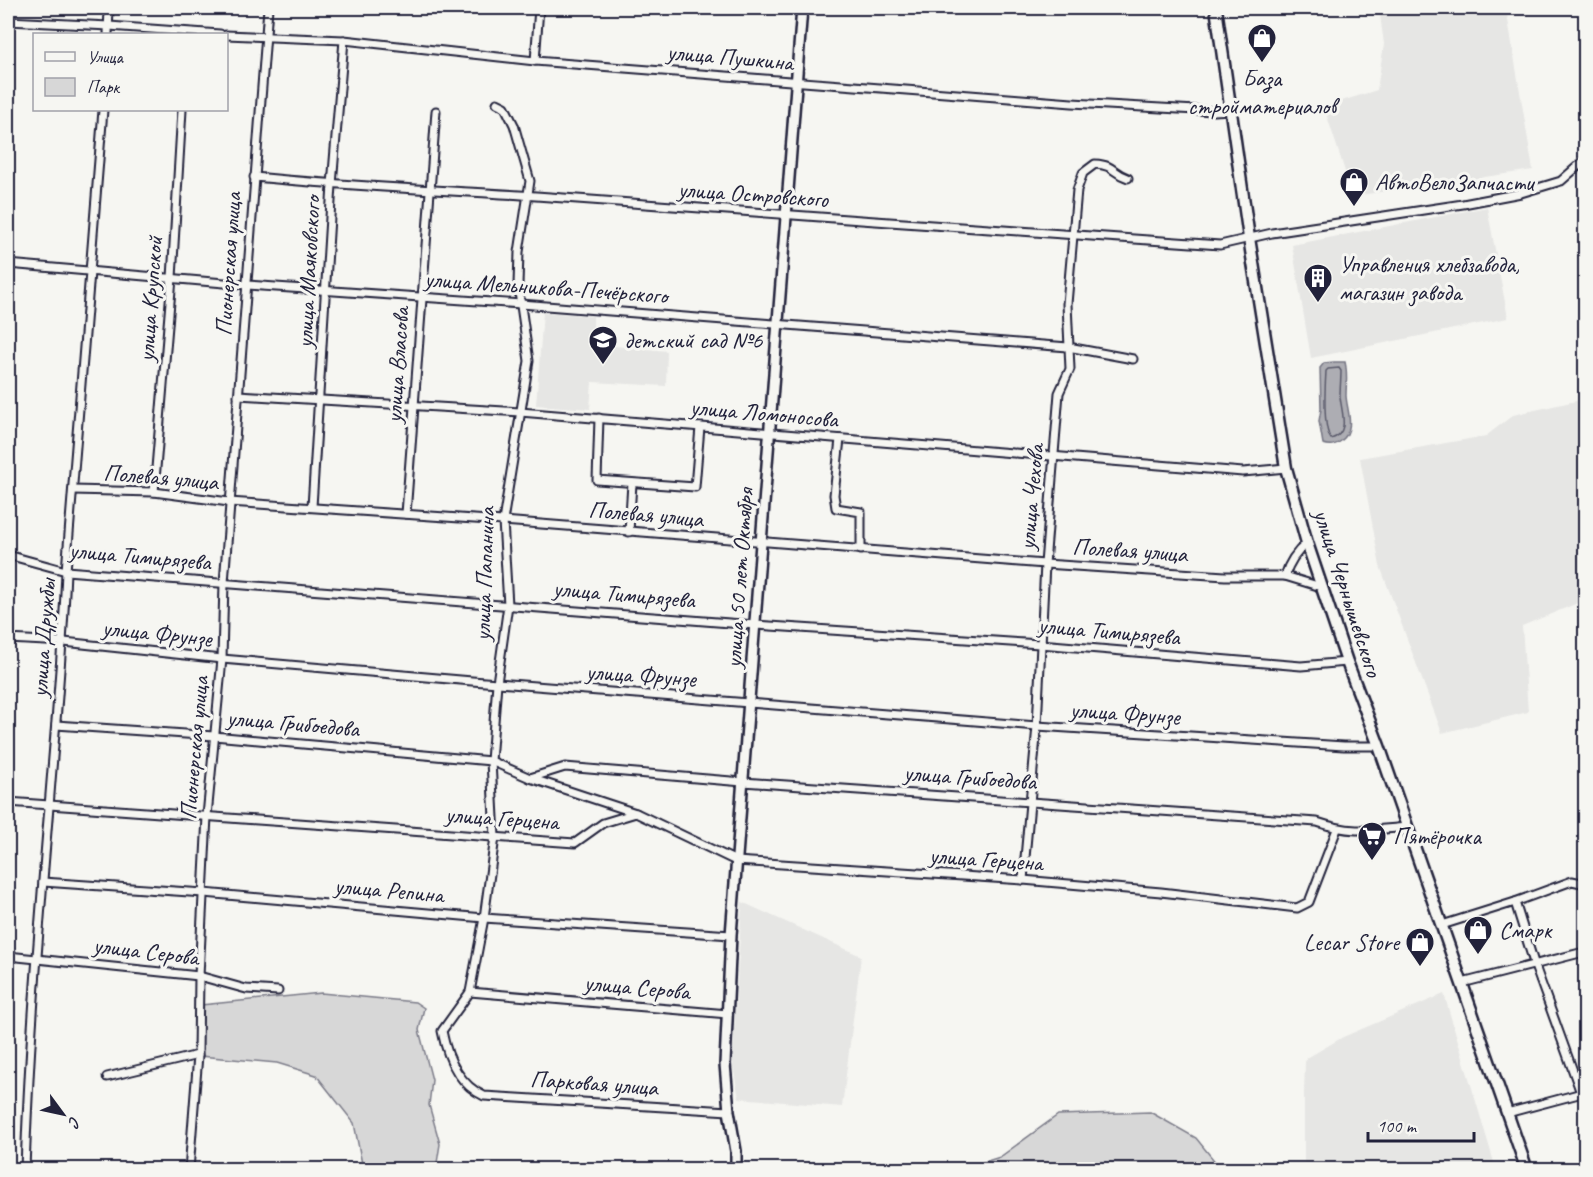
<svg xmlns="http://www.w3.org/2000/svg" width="1593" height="1177" font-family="Caveat,sans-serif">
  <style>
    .built { fill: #e6e6e4 }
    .green { fill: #d7d7d7; stroke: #7c7c89; stroke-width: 1.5 }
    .water { fill: #adadb3; stroke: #757583; stroke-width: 1.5 }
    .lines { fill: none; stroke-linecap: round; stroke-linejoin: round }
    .shore { stroke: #5a5a6b; stroke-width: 1.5 }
    .minor-casing { stroke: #22223b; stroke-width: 11 }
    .tertiary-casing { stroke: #22223b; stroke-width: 14 }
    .secondary-casing { stroke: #22223b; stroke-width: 15 }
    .minor { stroke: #f6f6f2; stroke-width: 7 }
    .tertiary { stroke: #f6f6f2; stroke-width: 9 }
    .secondary { stroke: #f6f6f2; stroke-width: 10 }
    .labels { text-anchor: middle; stroke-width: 6; stroke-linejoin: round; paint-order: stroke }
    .street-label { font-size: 24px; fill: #22223b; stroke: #f6f6f2 }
    .poi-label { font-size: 24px; fill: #22223b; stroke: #f6f6f2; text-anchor: start }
  </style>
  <rect width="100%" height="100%" fill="#f6f6f2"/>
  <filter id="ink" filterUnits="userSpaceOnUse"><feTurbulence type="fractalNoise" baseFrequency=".0167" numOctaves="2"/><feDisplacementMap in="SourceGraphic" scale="12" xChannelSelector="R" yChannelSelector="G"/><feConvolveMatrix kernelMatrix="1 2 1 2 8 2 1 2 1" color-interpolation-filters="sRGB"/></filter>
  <g filter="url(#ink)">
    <g class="built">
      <path d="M1379 8H1506L1533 170 1353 196 1326 113V106L1377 90 1384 44Z"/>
      <path d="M1487 207 1508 318 1311 358 1292 245Z"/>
      <path d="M543 312 593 316V344L667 351 666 386 592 382 590 409 536 405Z"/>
      <path d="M1585 399V600L1522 626 1528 712 1442 733 1380 566 1360 458 1486 436 1513 415Z"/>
      <path d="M742 902 861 956 842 1107 739 1098 732 1062Z"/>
      <path d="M1444 994 1496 1169H1304V1093L1305 1062 1307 1058 1343 1037Z"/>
    </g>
    <g class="green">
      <path d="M321 993 415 1002 424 1008 419 1030 432 1080 429 1105 440 1144 436 1169H363L354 1123 316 1075 277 1063 200 1056 201 1005Z"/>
      <path d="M1150 1112 1196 1138 1221 1169H962L1000 1157 1058 1115Z"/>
    </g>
    <path class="water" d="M1334 362H1345C1348 374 1346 384 1346 396 1347 411 1356 429 1341 441 1335 446 1330 446 1323 444L1319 421 1321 409 1320 368 1324 363Z"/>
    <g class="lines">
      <path class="shore" d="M1339 368 1341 371C1341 379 1340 388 1340 396 1341 411 1351 433 1331 439 1323 429 1325 387 1326 371L1328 369Z"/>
      <g class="minor-casing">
        <g id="minor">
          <path d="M8 21 109 26 220 34"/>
          <path d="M108 34 109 8"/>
          <path d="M226 35 344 40 535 61 1072 103 1214 111 1231 110"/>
          <path d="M535 61 539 8"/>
          <path d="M497 103 505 107 514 125 530 181 519 252 518 285 529 361 503 521 508 605 497 683 491 761 495 837 484 918 470 992 442 1031C447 1057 458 1084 484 1096L729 1111"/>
          <path d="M254 177C353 187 451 190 550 197 773 213 997 231 1220 245L1272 233 1463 204 1521 193 1561 181 1586 159"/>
          <path d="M8 264 247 285 521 304 1068 347 1133 359"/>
          <path d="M238 395 520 412 1243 472 1286 468"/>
          <path d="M599 418 597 480 695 487 700 427"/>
          <path d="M840 439 834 495 836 508 861 512V550"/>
          <path d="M73 490 154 492 229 502 503 521 1045 564 1225 576H1285L1321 587"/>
          <path d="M154 492 172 278 182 110"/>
          <path d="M312 507 332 185 344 40"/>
          <path d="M406 514 436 111"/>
          <path d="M629 532 632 483"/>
          <path d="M8 555 66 571 755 625 1040 644 1301 666 1347 662"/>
          <path d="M1285 576C1289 562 1296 552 1307 543"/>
          <path d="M8 639 64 642 222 659 472 681 1037 726 1344 746H1379"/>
          <path d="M56 725 214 736 491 761 530 778 636 813"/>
          <path d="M530 778 565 767 743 782 1317 822C1352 834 1371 830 1408 827"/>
          <path d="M8 802 575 843 603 823 636 813 736 861 1023 880 1161 892 1297 908 1309 902 1337 829"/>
          <path d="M1023 880 1037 726 1045 564 1059 393 1070 369 1067 304 1077 190 1083 173 1095 164C1115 165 1112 173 1128 178"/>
          <path d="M43 882 204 893 484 918 731 935"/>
          <path d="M1515 902 1535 966 1581 1093"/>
          <path d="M1442 925 1515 902 1572 881 1586 884"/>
          <path d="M8 956 199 976 246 989 278 991"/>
          <path d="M1462 983 1580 953"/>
          <path d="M470 992 728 1014"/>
          <path d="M107 1077 198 1055"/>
          <path d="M1507 1113 1586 1092"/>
          <path d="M25 1170C29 1048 39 927 49 807 55 728 63 650 66 571L103 110"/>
          <path d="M189 1170 198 1055 199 976 207 816 222 659 224 583 268 8"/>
        </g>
      </g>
      <g class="tertiary-casing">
        <path id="tertiary" d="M736 1170V1151L729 1111 725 1064 731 935 802 8"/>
      </g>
      <g class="secondary-casing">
        <path id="secondary" d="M1216 8 1249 238 1286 468 1307 543 1347 662 1379 746 1527 1170"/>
      </g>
      <use href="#minor" class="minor"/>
      <use href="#tertiary" class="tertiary"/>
      <use href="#secondary" class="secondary"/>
    </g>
  </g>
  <defs>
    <g id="shop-pin" transform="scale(1.5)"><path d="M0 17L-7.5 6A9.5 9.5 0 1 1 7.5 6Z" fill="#22223b" stroke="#f6f6f2"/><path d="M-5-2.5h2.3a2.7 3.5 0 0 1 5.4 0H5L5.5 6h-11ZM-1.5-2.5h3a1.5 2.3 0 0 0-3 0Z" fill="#fff"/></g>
    <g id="building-pin" transform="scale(1.5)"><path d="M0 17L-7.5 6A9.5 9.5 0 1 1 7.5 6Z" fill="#22223b" stroke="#f6f6f2"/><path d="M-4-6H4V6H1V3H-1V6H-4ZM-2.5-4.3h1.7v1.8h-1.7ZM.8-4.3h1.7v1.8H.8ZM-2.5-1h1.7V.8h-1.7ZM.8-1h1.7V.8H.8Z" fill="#fff"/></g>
    <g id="school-pin" transform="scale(1.5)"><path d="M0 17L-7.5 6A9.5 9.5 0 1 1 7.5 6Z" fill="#22223b" stroke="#f6f6f2"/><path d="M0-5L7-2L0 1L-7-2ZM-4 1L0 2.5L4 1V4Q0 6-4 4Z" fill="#fff"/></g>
    <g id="supermarket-pin" transform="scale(1.5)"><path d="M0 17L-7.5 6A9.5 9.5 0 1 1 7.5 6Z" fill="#22223b" stroke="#f6f6f2"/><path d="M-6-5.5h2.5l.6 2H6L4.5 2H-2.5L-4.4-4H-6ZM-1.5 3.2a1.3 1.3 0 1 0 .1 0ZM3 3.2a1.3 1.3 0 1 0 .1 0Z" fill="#fff"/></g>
  </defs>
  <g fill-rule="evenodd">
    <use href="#shop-pin" x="1262" y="38"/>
    <use href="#shop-pin" x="1354" y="182"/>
    <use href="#building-pin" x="1318" y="278"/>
    <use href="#school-pin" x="603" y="340"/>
    <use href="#supermarket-pin" x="1372" y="836"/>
    <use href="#shop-pin" x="1478" y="930"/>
    <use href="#shop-pin" x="1420" y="942"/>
  </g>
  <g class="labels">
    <g class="street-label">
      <text transform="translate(730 57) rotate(5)" y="8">улица Пушкина</text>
      <text transform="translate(753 194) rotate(4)" y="8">улица Островского</text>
      <text transform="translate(228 264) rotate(-86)" y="8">Пионерская улица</text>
      <text transform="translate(308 272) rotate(-87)" y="8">улица Маяковского</text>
      <text transform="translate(546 287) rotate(4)" y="8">улица Мельникова-Печёрского</text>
      <text transform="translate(150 299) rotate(-86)" y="8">улица Крупской</text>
      <text transform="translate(397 365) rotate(-86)" y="8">улица Власова</text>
      <text transform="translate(764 413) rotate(5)" y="8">улица Ломоносова</text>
      <text transform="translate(161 477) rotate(5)" y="8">Полевая улица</text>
      <text transform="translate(1031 497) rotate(-85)" y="8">улица Чехова</text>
      <text transform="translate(646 514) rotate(5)" y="8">Полевая улица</text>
      <text transform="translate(1130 550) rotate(4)" y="8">Полевая улица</text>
      <text transform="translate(140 556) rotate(5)" y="8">улица Тимирязева</text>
      <text transform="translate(484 574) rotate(-88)" y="8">улица Папанина</text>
      <text transform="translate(739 578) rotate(-86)" y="8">улица 50 лет Октября</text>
      <text transform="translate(1348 593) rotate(72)" y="8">улица Чернышевского</text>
      <text transform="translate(624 594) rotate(5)" y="8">улица Тимирязева</text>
      <text transform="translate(1109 631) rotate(5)" y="8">улица Тимирязева</text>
      <text transform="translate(157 633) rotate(6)" y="8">улица Фрунзе</text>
      <text transform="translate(43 638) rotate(-86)" y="8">улица Дружбы</text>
      <text transform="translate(641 675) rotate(4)" y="8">улица Фрунзе</text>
      <text transform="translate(1125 713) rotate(4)" y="8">улица Фрунзе</text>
      <text transform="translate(293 723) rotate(5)" y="8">улица Грибоедова</text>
      <text transform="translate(194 748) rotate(-85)" y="8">Пионерская улица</text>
      <text transform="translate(970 777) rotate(4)" y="8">улица Грибоедова</text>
      <text transform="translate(502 818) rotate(4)" y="8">улица Герцена</text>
      <text transform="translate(986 859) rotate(4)" y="8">улица Герцена</text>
      <text transform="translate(389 890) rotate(5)" y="8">улица Репина</text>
      <text transform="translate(146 951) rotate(7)" y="8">улица Серова</text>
      <text transform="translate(637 987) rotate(5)" y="8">улица Серова</text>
      <text transform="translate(594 1083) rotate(4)" y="8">Парковая улица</text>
    </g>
    <g class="poi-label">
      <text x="1262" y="86" text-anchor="middle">База<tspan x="1262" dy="28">стройматериалов</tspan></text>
      <text x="1375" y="190">АвтоВелоЗапчасти</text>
      <text x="1339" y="272">Управления хлебзавода,<tspan x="1339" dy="28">магазин завода</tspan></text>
      <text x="624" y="348">детский сад №6</text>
      <text x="1393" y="844">Пятёрочка</text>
      <text x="1499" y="938">Смарк</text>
      <text x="1399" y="950" text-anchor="end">Lecar Store</text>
    </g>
  </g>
  <rect width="1593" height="1177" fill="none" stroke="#f6f6f2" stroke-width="30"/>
  <rect x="15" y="15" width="1563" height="1147" fill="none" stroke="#22223b" stroke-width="2" filter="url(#ink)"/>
  <rect x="33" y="33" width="195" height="78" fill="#f6f6f2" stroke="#a1a1a9" stroke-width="1.5"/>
  <rect x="45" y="52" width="30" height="9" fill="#f6f6f2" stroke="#a1a1a9" stroke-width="1.5"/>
  <text x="87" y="63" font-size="18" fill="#22223b">Улица</text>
  <rect x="45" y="78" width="30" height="18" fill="#d7d7d7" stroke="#a1a1a9" stroke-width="1.5"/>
  <text x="87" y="93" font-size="18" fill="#22223b">Парк</text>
  <g transform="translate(63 1114) rotate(123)" stroke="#f6f6f2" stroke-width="4.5" paint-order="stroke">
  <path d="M0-4.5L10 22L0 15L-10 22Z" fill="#22223b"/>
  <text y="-9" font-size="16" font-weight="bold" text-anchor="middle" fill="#22223b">С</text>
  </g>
  <path d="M1368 1132v9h106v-9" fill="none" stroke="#22223b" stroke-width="3"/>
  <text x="1377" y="1132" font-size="18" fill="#22223b" stroke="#f6f6f2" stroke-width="4.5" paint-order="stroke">100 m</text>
</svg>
